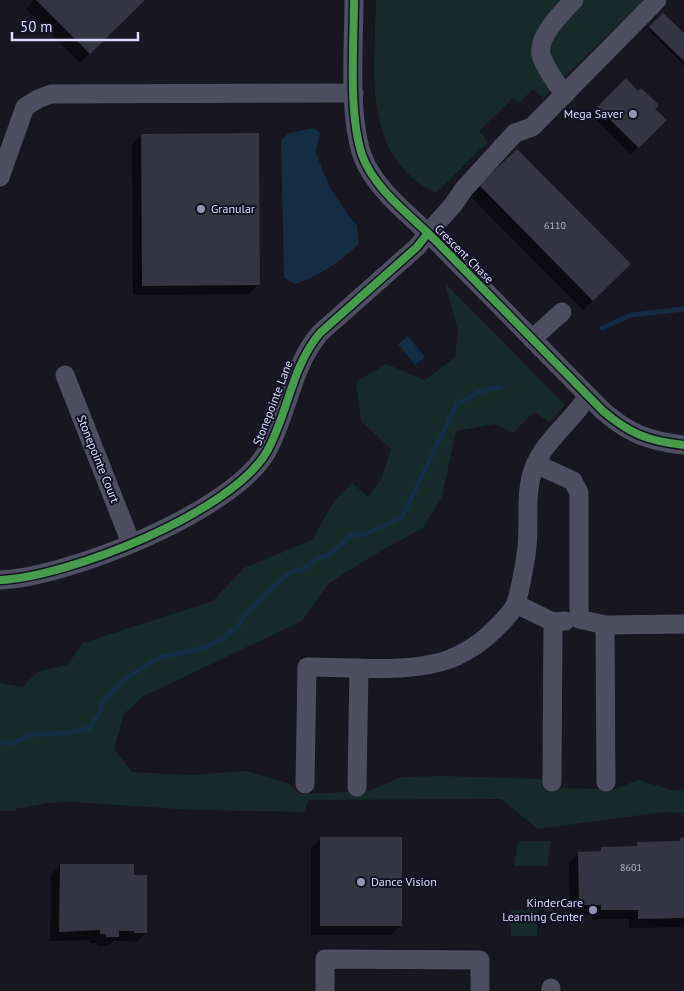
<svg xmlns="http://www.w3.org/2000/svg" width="684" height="991" font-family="'PT Sans',sans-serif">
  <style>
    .green { fill: #162b29 }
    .water { fill: #142c44 }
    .shadow { fill: #0007 }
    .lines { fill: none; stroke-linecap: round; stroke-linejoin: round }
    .stream { stroke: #142c44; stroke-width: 5 }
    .building { fill: #353442 }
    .minor { stroke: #4d4e60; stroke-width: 19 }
    .cycleway-casing { stroke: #131225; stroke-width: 11 }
    .cycleway { stroke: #469c4c; stroke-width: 8 }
    .poi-dot { fill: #9695af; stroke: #131225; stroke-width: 2 }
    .labels { text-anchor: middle; stroke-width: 4; stroke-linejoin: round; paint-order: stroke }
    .number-label { font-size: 10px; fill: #b1b0cd }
    .poi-label { font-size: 12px; fill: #dadafb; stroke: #131225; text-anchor: end }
    .street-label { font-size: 12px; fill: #dadafb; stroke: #131225 }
  </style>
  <rect width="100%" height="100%" fill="#171621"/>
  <g class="green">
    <path d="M376 0H643L543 98 533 89 519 103 513 98 479 131 488 142 436 193C360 156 375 70 376 0Z"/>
    <path d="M445 283 565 405 550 422 534 412 513 433 495 424 456 431 442 497 423 528 384 549 329 583 302 621 142 697 124 714 114 749 132 772 190 775 246 771 288 783 299 794 369 791 401 777 442 776 540 779 549 788 616 789 638 780 672 790H684V813L664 812 538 829 501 799 309 800 304 812 195 810 72 802 47 803 16 809V811H0V683L22 687 39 671 67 665 83 643 213 601 244 568 312 540 334 501 352 483 368 497 381 479 391 449 361 421 356 382 386 364 425 380 455 357 458 331Z"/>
    <path d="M518 841H551L547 866H514Z"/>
    <rect x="511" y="910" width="26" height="26"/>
  </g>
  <g class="water">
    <path d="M314 128 320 133 316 152 322 169 329 186 348 215 357 225 359 244C341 261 318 277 295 284L284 278 281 140 289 133Z"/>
    <path d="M408 336 425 357 415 365 398 344Z"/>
  </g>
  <g class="shadow">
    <path d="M34 0H143L80 63 26 9Z"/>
    <path d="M663 14 684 35V65L648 29Z"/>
    <path d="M626 80 665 120 631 154 591 115Z"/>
    <path d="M141 135 259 284 249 294 133 295 132 145Z"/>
    <path d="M517 150 629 264 583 310 470 196Z"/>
    <path d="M321 839 401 925 391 935H311V848Z"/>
    <path d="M684 839V927L629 928V919H592V914L570 915 569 863 579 853H597L601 848H633L638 843 678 842 681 840Z"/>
    <path d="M60 865 133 877 146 933 136 942 114 940 108 946H97V943H90V940L50 941 51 875Z"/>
  </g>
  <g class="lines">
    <g class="stream">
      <path d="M602 328 631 315 684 309"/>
      <path d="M0 741 9 744 35 734 69 733 90 728 100 712 102 702 125 679 158 658 203 648 224 638 239 625 245 615 278 582 292 572 303 569 317 559 329 555 352 535 365 534 402 517 457 404 481 391 501 387"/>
    </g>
  </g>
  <g class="building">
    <path d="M36 0H145L90 54Z"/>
    <path d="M663 13 684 33V61L649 27Z"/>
    <path d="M626 78 638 91 641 88 659 105 655 109 667 120 639 148 597 107Z"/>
    <path d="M259 133 260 285 142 286 141 134Z"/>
    <path d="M517 149 631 264 593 301 479 185Z"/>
    <rect x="320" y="837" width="82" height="89"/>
    <path d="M680 838H684V918L638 919V910H601V905H579L578 852 601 851V847L637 846V842L680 841Z"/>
    <path d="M60 864H134V875H147V933H134V931H119V937H106V934H100V930L59 932Z"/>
  </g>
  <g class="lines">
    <g class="minor">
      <path d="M354 0C354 45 348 112 362 155 375 191 412 216 438 243 493 299 548 355 603 411 630 434 648 441 684 445"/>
      <path d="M564 95C557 83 547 71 542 58 534 40 562 12 574 0"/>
      <path d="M0 177 25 107 38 99 51 94 354 93"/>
      <path d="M532 339 562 312"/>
      <path d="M65 375 131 543"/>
      <path d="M536 464 573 481 579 493V619L605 625 684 624"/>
      <path d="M0 580C68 577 230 513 266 453 288 415 291 367 320 333L417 247 428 233 453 205 464 189 515 133 532 127 657 0"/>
      <path d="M516 604 553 622 565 621"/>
      <path d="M605 625 606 782"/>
      <path d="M552 782 553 622"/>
      <path d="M305 784 307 667C346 667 395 672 432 664 455 660 478 646 494 630 502 622 512 613 516 603 520 592 524 567 526 555 531 526 523 493 535 465 547 438 573 420 588 396"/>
      <path d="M357 787 359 668"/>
      <path d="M551 988V991"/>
      <path d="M325 991V959L480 960V991"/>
    </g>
    <g class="cycleway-casing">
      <g id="cycleway">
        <path d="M354 0C354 45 348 112 362 155 375 191 412 216 438 243 493 299 548 355 603 411 630 434 648 441 684 445"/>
        <path d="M0 580C68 577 230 513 266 453 288 415 291 367 320 333L417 247 428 233"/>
      </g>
    </g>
    <use href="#cycleway" class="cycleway"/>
  </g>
  <g class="poi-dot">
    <circle cx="633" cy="114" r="5"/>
    <circle cx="201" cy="209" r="5"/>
    <circle cx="361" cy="882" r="5"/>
    <circle cx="593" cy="910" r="5"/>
  </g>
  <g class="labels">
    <g class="number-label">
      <text x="555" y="229">6110</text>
      <text x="631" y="871">8601</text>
    </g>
    <g class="poi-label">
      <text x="623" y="118">Mega Saver</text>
      <text x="211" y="213" text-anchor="start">Granular</text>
      <text x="371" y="886" text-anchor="start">Dance Vision</text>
      <text x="583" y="907">KinderCare<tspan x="583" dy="14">Learning Center</tspan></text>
    </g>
    <g class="street-label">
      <text transform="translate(464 254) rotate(45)" y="4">Crescent Chase</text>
      <text transform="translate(273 403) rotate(-69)" y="4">Stonepointe Lane</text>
      <text transform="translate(98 459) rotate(68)" y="4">Stonepointe Court</text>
    </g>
  </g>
  <path d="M12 32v8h126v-8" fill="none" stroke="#dadafb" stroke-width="2.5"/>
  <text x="20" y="32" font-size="15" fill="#dadafb" stroke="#131225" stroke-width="4" paint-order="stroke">50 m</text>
</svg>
